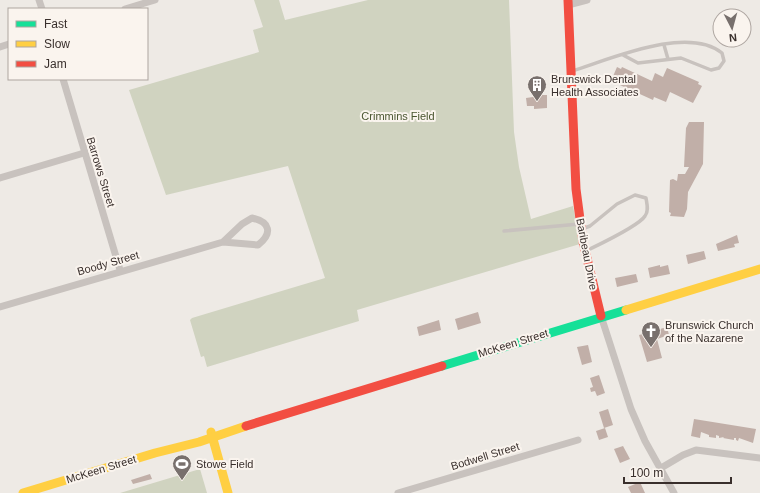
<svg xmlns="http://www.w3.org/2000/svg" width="760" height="493" font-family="Arial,sans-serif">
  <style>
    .green { fill: #d0d3c0 }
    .building { fill: #c1afa8 }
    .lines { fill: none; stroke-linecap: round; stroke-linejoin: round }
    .lane { stroke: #c8c2be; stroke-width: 3.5 }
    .street { stroke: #c8c2be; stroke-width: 7 }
    .fast { stroke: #16e098; stroke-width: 9 }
    .slow { stroke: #ffcf43; stroke-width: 9 }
    .jam { stroke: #f24e42; stroke-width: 9 }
    .labels { text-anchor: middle; stroke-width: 4; stroke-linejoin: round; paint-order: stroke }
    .poi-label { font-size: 11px; fill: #392f2c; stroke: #faf4ee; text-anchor: start }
    .park-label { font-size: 11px; fill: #4a5631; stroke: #faf4ee }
    .street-label { font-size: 11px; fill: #392f2c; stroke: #faf4ee }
  </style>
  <rect width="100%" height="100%" fill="#eeeae5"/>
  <g class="green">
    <path d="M254 0H279L285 20 368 0H509L514 132 519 167 531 219 573 206 580 244 357 310 359 321 207 367 204 356 201 357 190 320 192 318 325 278 288 166 166 195 129 90 259 52 253 30 263 27Z"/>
    <path d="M200 469 207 493H120Z"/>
  </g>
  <g class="building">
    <path d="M617 67 621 69 622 67 652 81 655 73 663 77 667 68 699 82 698 84 702 86 693 103 670 92 666 102 654 97 653 100 611 81Z"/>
    <path d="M533 95H547V108L534 109V106H527L526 98 533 97Z"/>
    <path d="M689 122H704L703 164 688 192 687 209 684 217 670 216 671 213 669 212 670 180 673 179 677 181 678 174H685L689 167H684L686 128Z"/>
    <path d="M737 235 739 243 734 244 735 247 718 251 716 244Z"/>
    <path d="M704 251 706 259 688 264 686 255Z"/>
    <path d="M660 265V267L668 265 670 274 650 278 648 268Z"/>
    <path d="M636 274 638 282 617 287 615 278Z"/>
    <path d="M478 312 481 323 458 330 455 319Z"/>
    <path d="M439 320 441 330 419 336 417 327Z"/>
    <path d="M667 327 669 335 657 339 662 358 647 362 639 335Z"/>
    <path d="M588 345 592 362 582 365 577 347Z"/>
    <path d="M599 375 605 393 597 396 595 391 591 392 590 388 593 387 590 378Z"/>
    <path d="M608 409 613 425 604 428 599 412Z"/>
    <path d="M694 419 756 429 753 443 739 438 738 441 736 440V438H734V440L723 438 724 437 719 438V436L716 435V438L709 437V435L701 432 700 438 691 436Z"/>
    <path d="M605 428 608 437 599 440 596 431Z"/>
    <path d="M623 446 630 459 620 463 614 449Z"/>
    <path d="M150 474 152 479 133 484 131 480Z"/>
    <path d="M640 482 645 493H631L628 487Z"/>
  </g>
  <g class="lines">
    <g class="lane">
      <path d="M664 45 668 59"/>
      <path d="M572 71C611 59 687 25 722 53L724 61 719 68 711 70 681 58 638 63 623 55"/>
      <path d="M582 229 590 226 617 204 635 195 646 198C647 204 649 211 645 216 639 226 598 245 586 251"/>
      <path d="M504 231 579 224"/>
    </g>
    <g class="street">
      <path d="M39 0 42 9"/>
      <path d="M568 5 587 0"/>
      <path d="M125 9 155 0"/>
      <path d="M0 47 9 44"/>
      <path d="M63 79 120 270"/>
      <path d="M0 178 84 153"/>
      <path d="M0 307 223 242 258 245C273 233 270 222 252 218L242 224 223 242"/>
      <path d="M601 316 631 409 645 441 674 493"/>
      <path d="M661 468 683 455 696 450 760 458"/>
      <path d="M398 493 578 440"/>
    </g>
    <path class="fast" d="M442 366 626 310"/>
    <g class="slow">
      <path d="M626 310 760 269"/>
      <path d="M211 432 228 493"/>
      <path d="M23 493 155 453 199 442 246 426"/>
    </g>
    <g class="jam">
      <path d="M568 0 576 189 583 242 601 316"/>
      <path d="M246 426 442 366"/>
    </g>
  </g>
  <defs>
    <g id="building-pin" transform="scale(1)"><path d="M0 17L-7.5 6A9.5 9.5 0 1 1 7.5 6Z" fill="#78706d" stroke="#faf4ee"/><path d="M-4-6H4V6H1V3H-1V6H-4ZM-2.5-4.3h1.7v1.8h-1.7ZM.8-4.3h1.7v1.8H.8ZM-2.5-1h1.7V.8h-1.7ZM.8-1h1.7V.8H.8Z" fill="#fff"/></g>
    <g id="church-pin" transform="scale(1)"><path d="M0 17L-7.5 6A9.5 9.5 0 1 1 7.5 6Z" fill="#78706d" stroke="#faf4ee"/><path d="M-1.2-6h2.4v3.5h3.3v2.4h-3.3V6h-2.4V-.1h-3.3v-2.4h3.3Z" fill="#fff"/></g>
    <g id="stadium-pin" transform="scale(1)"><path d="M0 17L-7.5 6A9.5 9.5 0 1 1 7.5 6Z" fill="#78706d" stroke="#faf4ee"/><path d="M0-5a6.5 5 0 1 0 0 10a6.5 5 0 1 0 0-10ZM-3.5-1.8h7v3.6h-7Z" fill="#fff"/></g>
  </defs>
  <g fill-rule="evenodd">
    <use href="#building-pin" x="537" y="85"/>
    <use href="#church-pin" x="651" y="331"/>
    <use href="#stadium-pin" x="182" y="464"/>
  </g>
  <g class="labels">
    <g class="poi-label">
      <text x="551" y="83">Brunswick Dental<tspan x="551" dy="13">Health Associates</tspan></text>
      <text x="665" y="329">Brunswick Church<tspan x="665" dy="13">of the Nazarene</tspan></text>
      <text x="196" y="468">Stowe Field</text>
    </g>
    <g class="park-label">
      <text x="398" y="120">Crimmins Field</text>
    </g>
    <g class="street-label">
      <text transform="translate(101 172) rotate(73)" y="4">Barrows Street</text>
      <text transform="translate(587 254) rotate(79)" y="4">Baribeau Drive</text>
      <text transform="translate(108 263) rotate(-16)" y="4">Boody Street</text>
      <text transform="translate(513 343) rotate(-17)" y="4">McKeen Street</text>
      <text transform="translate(485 456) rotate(-17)" y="4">Bodwell Street</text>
      <text transform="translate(101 469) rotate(-17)" y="4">McKeen Street</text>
    </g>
  </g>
  <rect x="8" y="8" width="140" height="72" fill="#faf4ee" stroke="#ada5a0"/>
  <rect x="16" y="21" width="20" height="6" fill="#16e098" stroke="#ada5a0"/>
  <text x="44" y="28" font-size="12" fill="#392f2c">Fast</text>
  <rect x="16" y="41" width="20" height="6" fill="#ffcf43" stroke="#ada5a0"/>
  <text x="44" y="48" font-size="12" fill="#392f2c">Slow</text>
  <rect x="16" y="61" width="20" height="6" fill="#f24e42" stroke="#ada5a0"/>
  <text x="44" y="68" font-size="12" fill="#392f2c">Jam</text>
  <g transform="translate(732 28) rotate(174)"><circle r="19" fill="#faf4ee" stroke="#ada5a0"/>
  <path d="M0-3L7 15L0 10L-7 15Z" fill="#78706d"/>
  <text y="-6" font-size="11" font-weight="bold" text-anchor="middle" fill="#392f2c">N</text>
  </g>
  <path d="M624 477v6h107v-6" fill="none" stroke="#392f2c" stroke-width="2"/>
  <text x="630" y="477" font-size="12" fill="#392f2c" stroke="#faf4ee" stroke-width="3" paint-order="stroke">100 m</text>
</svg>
